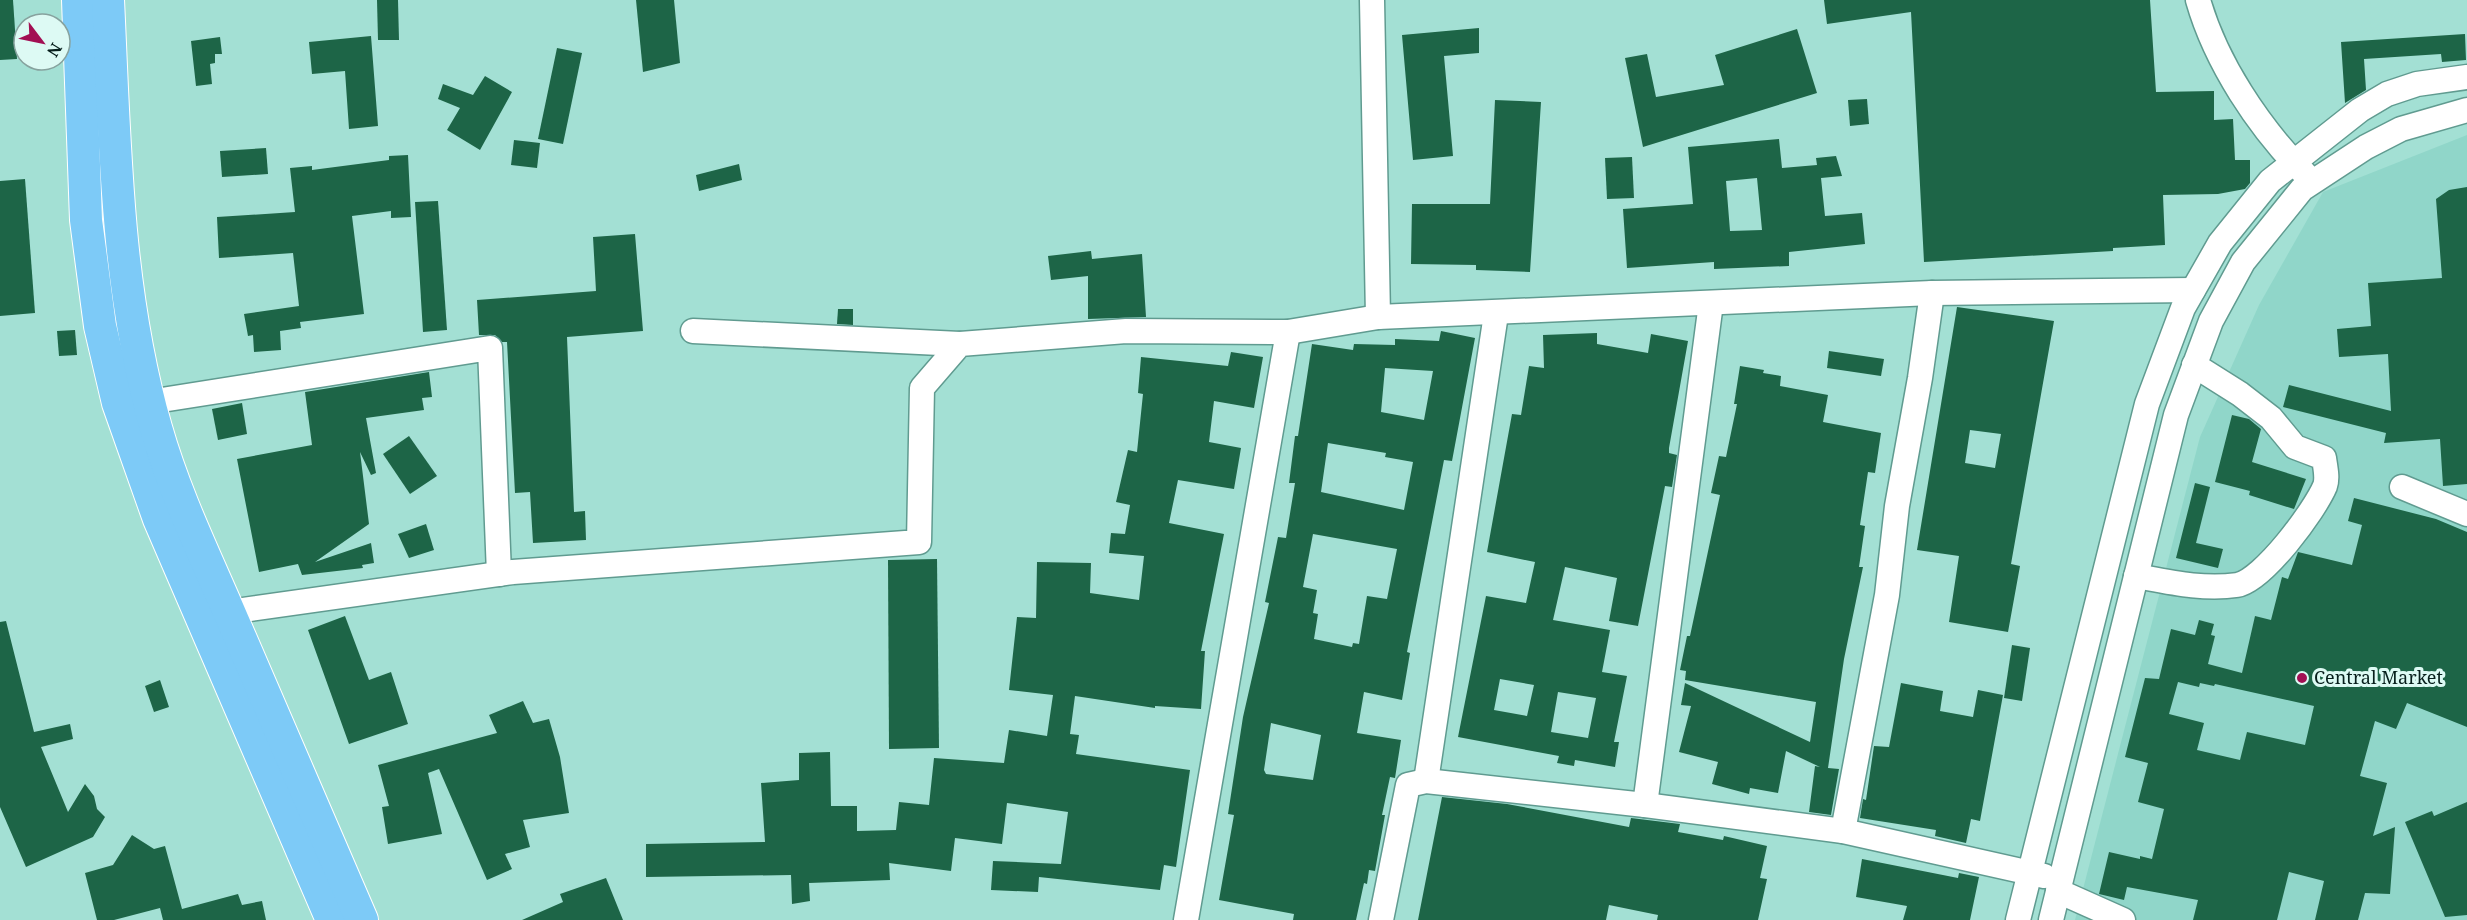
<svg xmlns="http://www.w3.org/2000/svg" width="2467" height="920" font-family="'Noto Serif',serif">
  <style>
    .built { fill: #90d6c9 }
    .building { fill: #1d6547; fill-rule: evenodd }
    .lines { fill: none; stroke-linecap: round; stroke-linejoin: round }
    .minor-casing { stroke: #609b90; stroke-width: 27 }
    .major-casing { stroke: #fff; stroke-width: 34 }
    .minor { stroke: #fff; stroke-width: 24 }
    .major { stroke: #7dcaf7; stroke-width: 32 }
    .poi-dot { fill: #a20f53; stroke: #ddfaf4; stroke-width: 2 }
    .labels { text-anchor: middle; stroke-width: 6; stroke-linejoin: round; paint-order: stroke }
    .poi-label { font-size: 18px; fill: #071f1c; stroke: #ddfaf4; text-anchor: start }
  </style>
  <rect width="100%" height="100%" fill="#a3e0d4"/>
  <path class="built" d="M2467 135V920H2075L2200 437 2259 305 2323 192Z"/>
  <g class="building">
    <path d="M0 0H13L17 59 0 60Z"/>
    <path d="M377 0H398L399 40H378Z"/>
    <path d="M636 0H674L680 63 643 72Z"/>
    <path d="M1824 0H2150L2156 92 2214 91V120L2233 119 2235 160H2250V183L2245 189 2218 194 2163 195 2165 245 2113 248V251L1924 262 1911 12 1827 24Z"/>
    <path d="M1479 28V53L1444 56 1453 156 1413 160 1402 35Z"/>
    <path d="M1797 29 1817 93 1643 147 1625 58 1647 54 1656 97 1724 85 1715 55Z"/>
    <path d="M2465 34 2466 60 2442 62 2441 54 2364 59 2366 90 2345 103 2341 42Z"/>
    <path d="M371 36 378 126 349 129 345 71 312 74 309 42Z"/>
    <path d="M220 37 222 54H215V63L210 64 212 84 196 86 191 41Z"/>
    <path d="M557 48 582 53 563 144 538 139Z"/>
    <path d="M485 76 512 92 480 150 447 130 460 108 438 99 443 84 473 95Z"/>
    <path d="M1867 99 1869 124 1850 126 1848 100Z"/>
    <path d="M1495 100 1541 102 1530 272 1476 270V265L1411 264 1412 204H1490Z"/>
    <path d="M1779 139 1782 168 1817 165 1816 158 1836 156 1842 176 1821 178 1825 216 1862 213 1865 244 1789 252V266L1714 269V262L1627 268 1623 209 1693 204 1688 147ZM1757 178 1762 230 1730 231 1726 181Z"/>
    <path d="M514 140 540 143 537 168 511 165Z"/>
    <path d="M266 148 268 174 222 177 220 151Z"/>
    <path d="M408 155 411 217 391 218V211L352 216 364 314 300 322 301 328 280 331 281 350 254 352 253 335 248 336 244 314 299 306 293 253 219 258 217 217 295 212 290 168 312 166V170L389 160V156Z"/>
    <path d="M1632 157 1634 198 1607 199 1605 158Z"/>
    <path d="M739 164 742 180 699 191 696 175Z"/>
    <path d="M25 179 35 313 0 316V181Z"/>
    <path d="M2467 187V484L2443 486 2440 439 2384 443 2386 433 2283 407 2289 385 2391 411 2388 354 2339 357 2337 329 2371 326 2368 283 2442 278 2436 199 2449 190Z"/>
    <path d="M438 201 447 330 423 332 415 202Z"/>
    <path d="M635 234 643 331 567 337 574 512 585 511 586 540 533 543 530 492 515 493 507 342H502L495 335H479L477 300 596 291 593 237Z"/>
    <path d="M1091 251 1092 259 1142 254 1146 317 1088 319V276L1051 280 1048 256Z"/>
    <path d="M1957 307 2054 321 2011 564 2020 566 2008 632 1949 622 1959 556 1917 550ZM1970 430 2001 434 1995 468 1965 463Z"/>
    <path d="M838 309H853V325L837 324Z"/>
    <path d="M75 330 77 355 59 356 57 331Z"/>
    <path d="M1441 331 1475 338 1452 461 1444 460 1407 652 1410 653 1402 700 1364 692 1357 733 1401 740 1395 778 1390 777 1382 815H1385L1375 871 1369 870 1367 884 1364 883 1356 920H1293L1294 914 1219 900 1234 815 1228 814 1243 717 1269 603 1265 602 1278 537 1286 538 1295 483H1289L1295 436H1298L1312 344 1353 350 1354 344 1395 345V339L1439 341ZM1385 368 1433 371 1424 420 1381 412ZM1328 443 1386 453 1385 457 1413 462 1404 510 1321 492ZM1313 534 1397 549 1387 599 1367 596 1359 644 1353 643 1352 647 1314 639 1318 614 1313 613 1317 590 1303 587ZM1271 723 1321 735 1313 780 1266 774 1264 770Z"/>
    <path d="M1597 333V344L1648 353 1651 334 1688 341 1669 448V453L1677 455 1672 487 1665 486 1638 626 1609 621 1617 578 1565 567 1553 620 1610 630 1602 672 1627 676 1614 742H1619L1615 767 1575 760 1574 766 1557 763 1559 756 1458 737 1486 596 1526 603 1535 562 1487 552 1512 414 1521 415 1529 366 1544 368 1543 335ZM1500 679 1534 685 1527 716 1494 710ZM1558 692 1596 698 1588 738 1551 732Z"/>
    <path d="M1829 351 1884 359 1881 376 1827 368Z"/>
    <path d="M1231 352 1263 357 1254 408 1214 401 1209 442 1241 448 1234 489 1178 480 1169 523 1224 534 1201 651H1205L1201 709 1155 706V708L1075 696 1070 734 1079 735 1076 754 1190 770 1176 867 1164 865 1160 890 1039 877 1038 892 991 890 993 861 1061 864 1068 812 1007 803 1002 844 955 838 951 871 889 863 890 880 809 883 810 901 792 904 791 875 646 877V844L765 842 761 783 799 780V753L830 752 831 806H857V831L896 830 899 802 929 805 934 758 1004 763 1009 730 1047 736 1053 695 1009 690 1017 617 1036 618 1037 562 1091 563 1090 593 1139 600 1144 556 1109 553 1111 533 1125 534 1130 505 1116 502 1128 450 1137 452 1143 394 1138 393 1141 357 1228 366Z"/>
    <path d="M1740 366 1764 370 1763 373 1781 376 1780 386 1828 395 1823 422 1881 433 1875 473 1868 472 1860 525 1865 526 1859 567H1863L1844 659 1828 768 1839 769 1831 815 1809 812 1815 766 1820 767 1786 751 1778 793 1750 788 1749 794 1712 784 1718 762 1679 752 1691 706 1681 705 1685 683 1810 742 1816 702 1685 680 1686 671 1680 670 1687 636H1690L1720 495 1711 493 1719 456 1726 457 1737 404H1734Z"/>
    <path d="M429 372 432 397 422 398 424 410 366 418 376 473 371 475 360 452 369 524 315 562 371 543 374 563 362 565 363 568 302 575 298 564 259 572 237 459 312 445 305 392Z"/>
    <path d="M242 403 247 434 218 440 212 409Z"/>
    <path d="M2232 415 2249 419 2261 429 2252 462 2306 479 2294 509 2249 495 2250 491 2215 482Z"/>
    <path d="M409 436 437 476 410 494 383 454Z"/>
    <path d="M2195 483 2210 487 2196 543 2223 549 2218 568 2176 558Z"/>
    <path d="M2354 498 2436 519 2467 532V727L2407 703 2396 729 2375 721 2360 776 2387 783 2373 836 2395 827 2390 894 2365 893 2358 920H2315L2324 881 2289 872 2277 920H2193L2198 900 2127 887 2124 900 2099 894 2109 852 2140 859V856L2152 859 2164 809 2138 802 2148 763 2125 757 2145 678 2159 679 2171 629 2195 635 2199 620 2214 624 2211 635 2215 636 2208 664 2242 673 2255 616 2271 620 2282 577 2288 579 2298 552 2352 565 2362 525 2348 521ZM2178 682 2199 687 2200 683 2214 686 2215 684 2314 706 2305 745 2247 732 2240 760 2197 750 2204 723 2169 714Z"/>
    <path d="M426 524 434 550 409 558 398 534Z"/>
    <path d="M937 559 939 748 889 749 888 560Z"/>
    <path d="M345 616 369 680 391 672 408 724 349 744 308 630Z"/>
    <path d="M6 621 34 732 70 724 73 739 41 747 68 812 85 784 94 796 97 809 105 817 93 837 26 867 0 807V622Z"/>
    <path d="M2012 645 2030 648 2022 701 2004 698Z"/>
    <path d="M160 680 169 707 154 712 145 686Z"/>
    <path d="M1901 683 1943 691 1940 711 1973 717 1978 690 2003 695 1980 821 1971 819 1966 843 1935 836 1936 830 1860 818 1863 799 1866 800 1874 746 1889 747Z"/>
    <path d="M523 701 533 723 549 719 560 757 569 813 523 820 530 847 505 854 512 869 487 880 439 769 428 773 442 834 388 844 382 807 389 806 378 765 497 733 489 715Z"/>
    <path d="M1442 797 1507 804 1629 827 1631 818 1680 824 1678 832 1723 840 1724 836 1767 846 1760 878 1767 879 1758 920H1657L1658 915 1609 905 1606 920H1418Z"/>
    <path d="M2467 802V915L2445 917 2405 822 2432 811 2434 816Z"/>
    <path d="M132 835 154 849 165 846 182 909 238 894 242 905 262 901 266 920H163L160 908 114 920H97L85 873 113 865Z"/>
    <path d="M1862 859 1958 878 1959 873 1979 877 1970 920H1903L1907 906 1856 897Z"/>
    <path d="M606 878 623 920H522L563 902 560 894Z"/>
  </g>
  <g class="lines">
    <g class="minor-casing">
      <g id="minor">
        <path d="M1372 0 1378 317"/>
        <path d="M2198 0C2216 63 2258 126 2304 173"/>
        <path d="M693 331 960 344"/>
        <path d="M149 402 490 348 499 574"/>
        <path d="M2402 487 2467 514"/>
        <path d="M2136 576C2169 582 2203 590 2237 585 2263 581 2315 510 2325 486 2328 478 2325 466 2324 458L2295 447 2271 418 2240 394 2194 365"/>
        <path d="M229 612 513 572 919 542 922 388 960 344 1126 331 1288 332 1378 317 1932 293 2193 290"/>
        <path d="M1426 781 1496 314"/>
        <path d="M1645 805 1711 303"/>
        <path d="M1843 831 1887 595 1897 506 1920 378 1932 293"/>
        <path d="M2058 891 2123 920"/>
        <path d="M1186 920 1288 332"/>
        <path d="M1381 920 1408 785 1426 781 1645 805 1843 831 2044 876"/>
        <path d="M2018 920 2147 404 2183 308 2220 243 2270 181 2360 110 2387 94 2417 84 2467 77"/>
        <path d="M2051 920 2176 415 2211 321 2243 262 2302 189 2366 147 2401 129 2467 110"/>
      </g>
    </g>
    <g class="major-casing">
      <g id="major">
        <path d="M78 0 86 220 100 326 118 403 159 519 332 920"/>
        <path d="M108 0C115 144 116 288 156 428 175 495 206 558 233 621 276 721 319 820 362 920"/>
      </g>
    </g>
    <use href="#minor" class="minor"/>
    <use href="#major" class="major"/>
  </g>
  <circle class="poi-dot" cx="2302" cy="678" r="6"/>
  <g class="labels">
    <g class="poi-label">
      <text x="2314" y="684">Central Market</text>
    </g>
  </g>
  <g transform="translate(42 42) rotate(122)"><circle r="28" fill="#ddfaf4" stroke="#87a29e" stroke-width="1.5"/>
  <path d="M0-4.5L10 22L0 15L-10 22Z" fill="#a20f53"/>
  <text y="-9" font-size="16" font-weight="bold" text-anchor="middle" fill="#071f1c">N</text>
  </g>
</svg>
